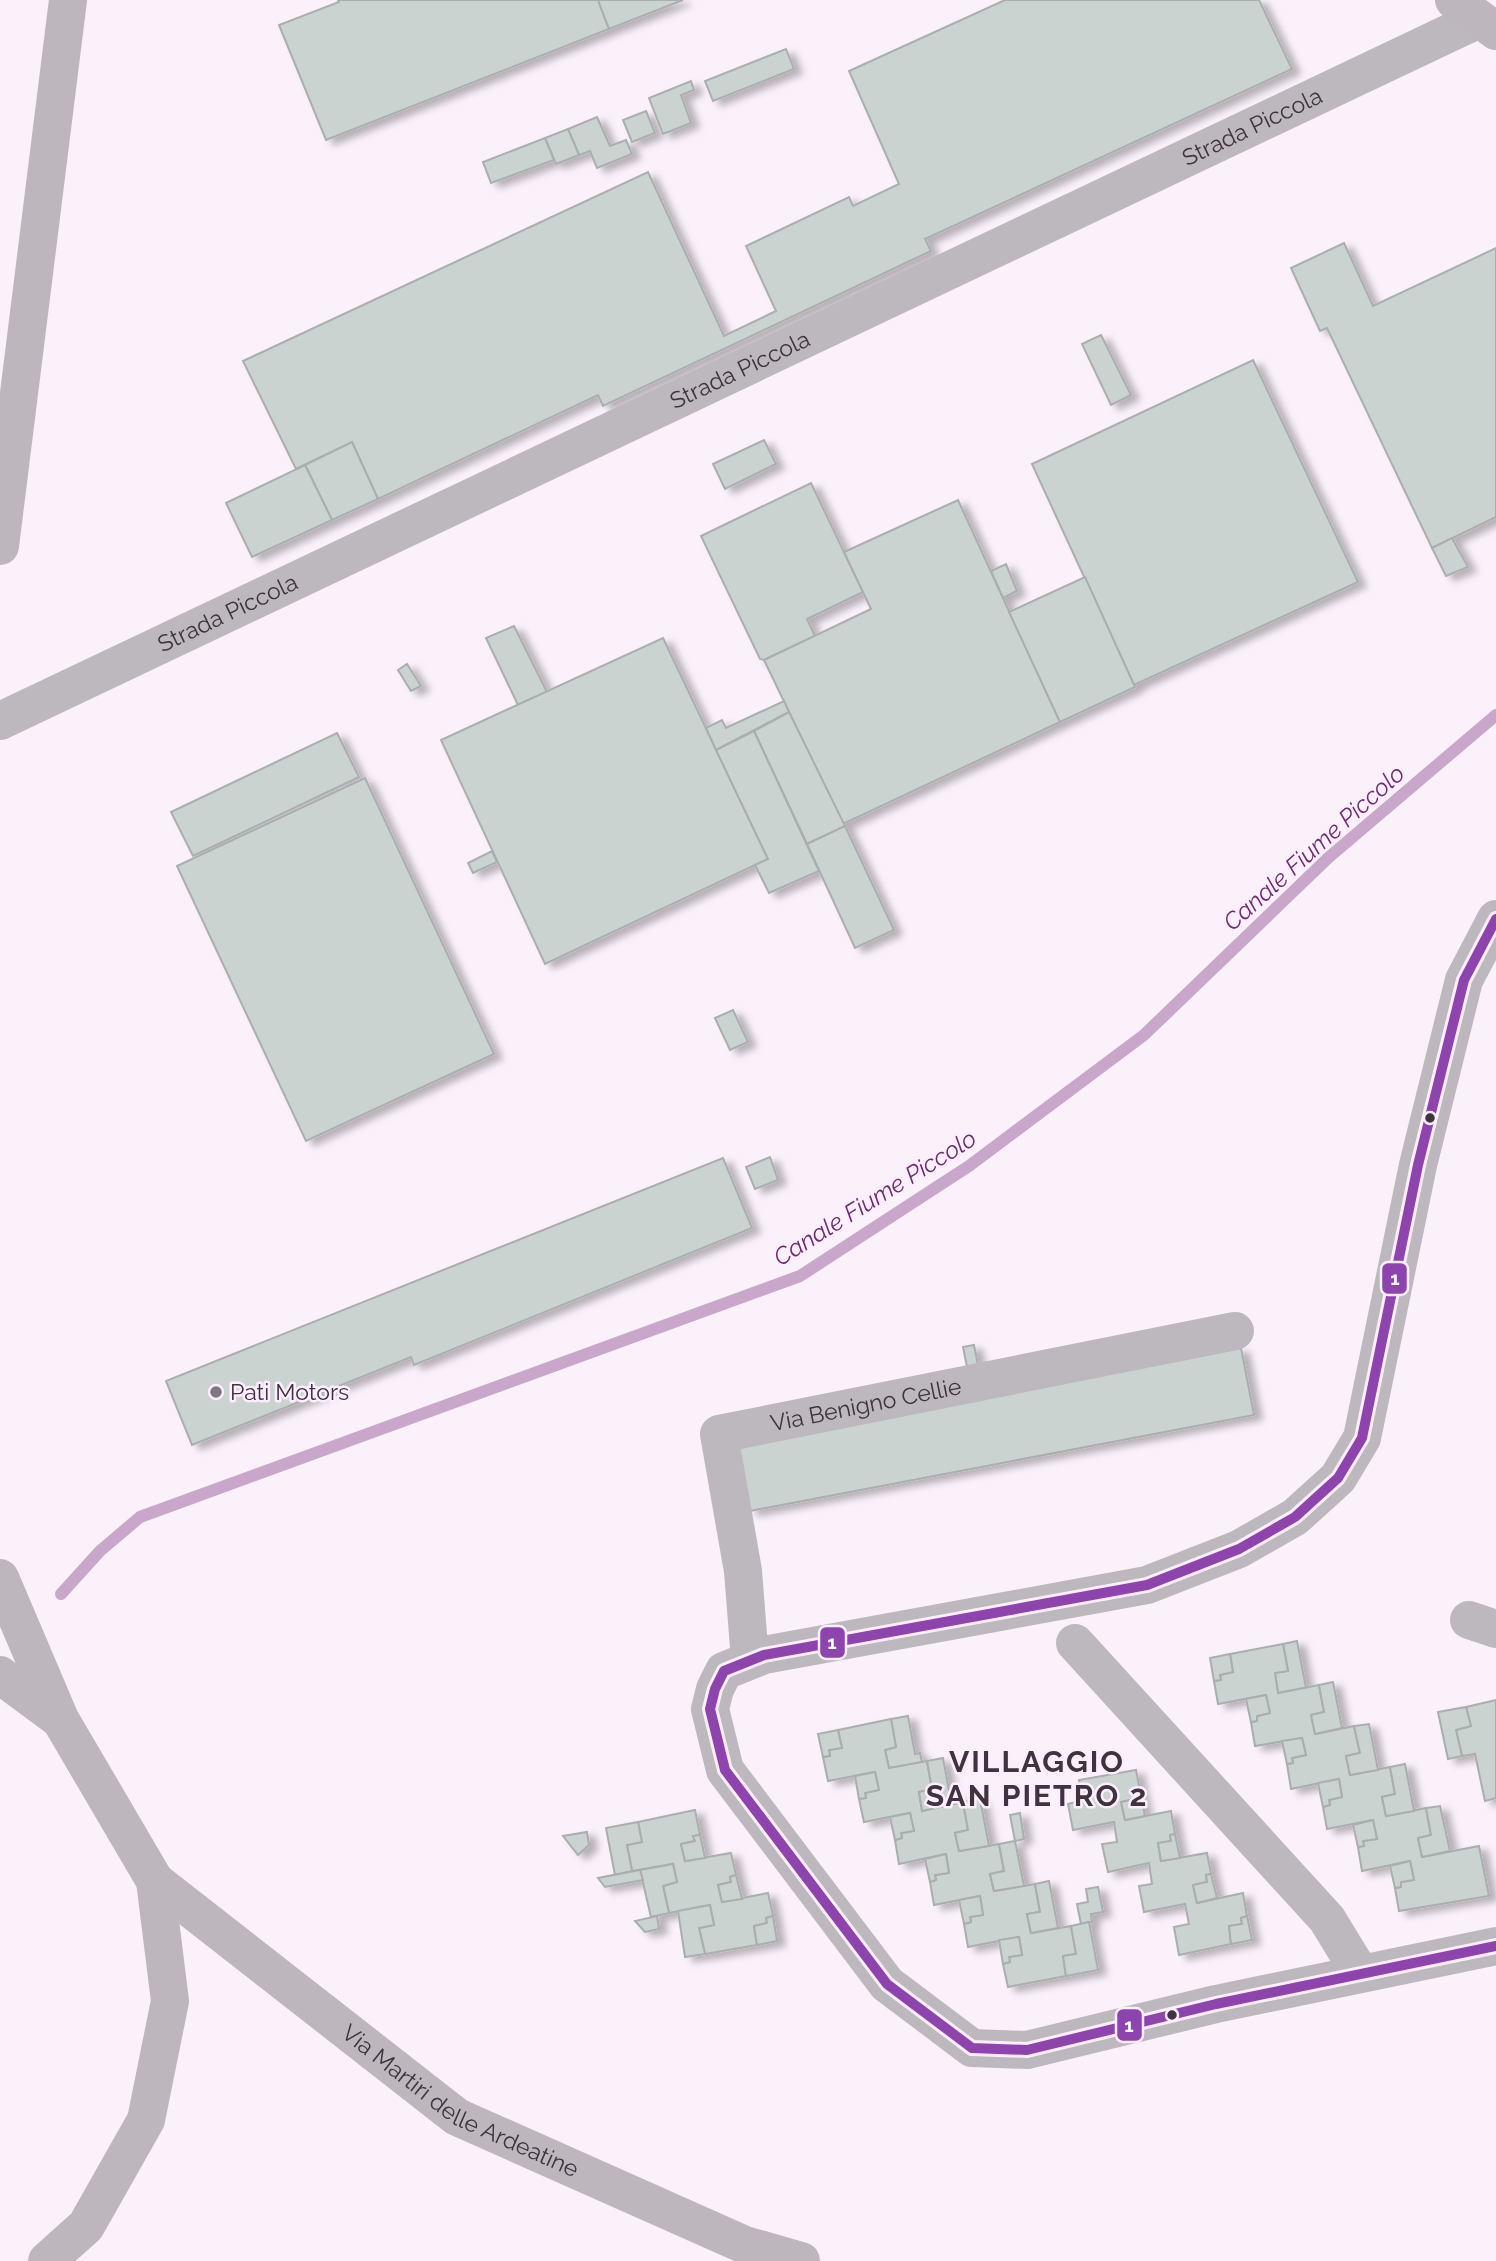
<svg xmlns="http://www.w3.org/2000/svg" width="1496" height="2261" font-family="Raleway,sans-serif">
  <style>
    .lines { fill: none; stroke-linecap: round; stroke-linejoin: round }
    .stream { stroke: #c9a7ca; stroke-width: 12 }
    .building { fill: #cad3d0; stroke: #abaeaf; stroke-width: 2; filter: url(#shadow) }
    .street { stroke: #bdb8bd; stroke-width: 38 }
    .secondary { stroke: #bdb7bd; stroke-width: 38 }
    .bus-1-casing { stroke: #feedfe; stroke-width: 16 }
    .bus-1 { stroke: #8e44ad; stroke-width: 10 }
    .bus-dot { fill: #3e333e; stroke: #feedfe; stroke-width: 2.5 }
    .poi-dot { fill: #807680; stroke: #feedfe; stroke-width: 2.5 }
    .labels { text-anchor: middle; stroke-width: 5; stroke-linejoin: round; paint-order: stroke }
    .street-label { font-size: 23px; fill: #3e333e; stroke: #feedfe }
    .poi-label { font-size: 23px; fill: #3e333e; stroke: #feedfe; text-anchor: start }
    .water-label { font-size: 24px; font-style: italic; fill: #682f6b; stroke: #feedfe }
    .district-label { font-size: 30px; font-weight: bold; letter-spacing: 2px; fill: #3e333e; stroke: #feedfe }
    .line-badge { stroke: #feedfe; stroke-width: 2.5 }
    .badge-label { font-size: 19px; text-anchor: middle; font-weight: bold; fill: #fff }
  </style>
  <defs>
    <filter id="shadow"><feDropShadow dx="8" dy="4.5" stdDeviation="3.5" flood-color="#0004"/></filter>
  </defs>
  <rect width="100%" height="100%" fill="#faf1fa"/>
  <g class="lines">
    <path class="stream" d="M61 1594 100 1551 140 1517 800 1276 969 1166 1144 1035 1328 858 1496 715"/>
  </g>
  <g class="building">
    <path d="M338 0H598L609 29 326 140 279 25 339 2Z"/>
    <path d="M598 0H683L609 29Z"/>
    <path d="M1005 0H1259L1292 69 925 239 931 251 603 406 598 395 378 499 352 442 296 469 243 361 648 172 724 336 776 311 746 246 849 197 853 206 899 184 849 71Z"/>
    <path d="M786 49 794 69 713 101 705 81Z"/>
    <path d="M691 81 694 90 681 95 691 123 663 134 649 98Z"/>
    <path d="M646 111 655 133 632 142 623 120Z"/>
    <path d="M597 117 610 146 626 140 632 154 597 168 590 151 579 155 568 129Z"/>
    <path d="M568 129 579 155 556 164 545 138Z"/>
    <path d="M545 138 554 160 491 183 483 162Z"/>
    <path d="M1344 243 1373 306 1496 248V517L1432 548 1327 328 1320 331 1291 268Z"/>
    <path d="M1101 335 1131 395 1111 405 1082 344Z"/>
    <path d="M1253 360 1358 582 1134 685 1032 464Z"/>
    <path d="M764 440 776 464 725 489 713 464Z"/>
    <path d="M352 442 378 499 332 520 305 465Z"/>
    <path d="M305 465 332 520 252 557 226 503Z"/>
    <path d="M811 483 863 592 807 619 815 636 764 660 760 659 701 536Z"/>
    <path d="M958 500 1060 722 843 824 764 660 871 609 844 552Z"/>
    <path d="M1452 538 1468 567 1446 576 1432 548Z"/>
    <path d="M1006 564 1017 591 1003 598 991 571Z"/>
    <path d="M1085 577 1135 687 1060 722 1009 612Z"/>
    <path d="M514 626 547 692 518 705 486 638Z"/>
    <path d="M663 638 768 859 545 964 441 740Z"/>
    <path d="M407 664 421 686 411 691 398 670Z"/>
    <path d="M784 701 789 712 716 750 706 728 722 720 726 728Z"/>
    <path d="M789 712 845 826 807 844 754 731Z"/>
    <path d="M754 731 819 871 769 893 755 865 768 859 716 750Z"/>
    <path d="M337 733 359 777 193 856 171 812Z"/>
    <path d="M365 778 494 1054 306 1141 177 866Z"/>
    <path d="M845 826 894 930 855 948 807 844Z"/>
    <path d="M492 851 497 862 473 873 468 863Z"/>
    <path d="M733 1010 748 1042 730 1050 715 1018Z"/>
    <path d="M770 1157 778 1180 755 1189 746 1167Z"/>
    <path d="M723 1158 752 1228 414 1365 411 1357 192 1445 166 1381Z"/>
    <path d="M974 1345 978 1365 967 1367 963 1347Z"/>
    <path d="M1241 1348 1254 1415 750 1511 738 1445Z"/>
    <path d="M1297 1641 1306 1688 1278 1693 1275 1673 1288 1671 1283 1644Z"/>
    <path d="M1283 1644 1288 1671 1275 1673 1278 1693 1319 1685 1324 1712 1311 1715 1315 1734 1354 1726 1360 1753 1346 1756 1350 1775 1390 1767 1395 1794 1382 1797 1386 1816 1426 1808 1431 1835 1418 1838 1422 1857 1479 1846 1489 1896 1399 1911 1395 1888 1401 1887V1882L1414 1880 1410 1861 1362 1871 1358 1847 1364 1846 1363 1841 1377 1839 1373 1820 1327 1829 1323 1807 1330 1805 1329 1800 1342 1797 1339 1779 1291 1789 1287 1764 1293 1763 1292 1758 1306 1755 1302 1738 1255 1746 1251 1722 1257 1721V1716L1270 1713 1266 1695 1218 1704 1214 1681 1221 1680 1220 1675 1233 1672 1230 1654Z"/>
    <path d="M1230 1654 1233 1672 1220 1675 1221 1680 1214 1681 1210 1658Z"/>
    <path d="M1333 1682 1342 1728 1315 1734 1311 1715 1324 1712 1319 1685Z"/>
    <path d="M1266 1695 1270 1713 1257 1716V1721L1251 1722 1246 1699Z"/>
    <path d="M1496 1700V1798L1485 1801 1475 1754 1462 1756 1456 1730 1471 1726 1466 1707Z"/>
    <path d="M1466 1707 1471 1726 1456 1730 1462 1756 1448 1759 1438 1712Z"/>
    <path d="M908 1716 915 1754 920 1753 922 1763 889 1768 885 1750 896 1747 891 1719Z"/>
    <path d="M891 1719 896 1747 885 1750 889 1768 927 1761 932 1789 919 1792 922 1811 963 1802 968 1830 955 1833 959 1851 999 1844 1004 1871 990 1874 994 1891 1035 1884 1040 1912 1027 1914 1031 1933 1071 1926 1076 1954 1063 1956 1066 1976 1008 1987 1003 1964 1010 1962 1009 1957 1022 1955 1019 1937 968 1947 964 1924 971 1922 970 1917 983 1915 980 1896 934 1905 930 1882 936 1880 935 1875 949 1873 946 1854 899 1864 895 1840 902 1838 901 1833 914 1831 910 1813 864 1822 859 1799 866 1798 865 1793 879 1790 875 1772 828 1781 823 1757 830 1756 829 1750 842 1748 838 1730Z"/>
    <path d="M1369 1724 1378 1770 1350 1775 1346 1756 1360 1753 1354 1726Z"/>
    <path d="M838 1730 842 1748 829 1750 830 1756 823 1757 818 1734Z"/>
    <path d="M1302 1738 1306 1755 1292 1758 1293 1763 1287 1764 1282 1741Z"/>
    <path d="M943 1758 950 1796 957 1795 958 1803 922 1811 919 1792 932 1789 927 1761Z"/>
    <path d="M1405 1764 1414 1811 1386 1816 1382 1797 1395 1794 1390 1767Z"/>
    <path d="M1136 1770 1140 1791 1134 1793 1135 1799 1121 1802 1125 1820 1171 1811 1175 1834 1170 1835 1171 1841 1158 1843 1161 1861 1207 1853 1211 1874 1206 1875 1207 1882 1193 1885 1197 1903 1243 1893 1247 1916 1241 1918 1242 1924 1229 1926 1231 1944 1179 1955 1174 1927 1189 1924 1185 1904 1144 1912 1139 1886 1152 1884 1149 1863 1108 1872 1102 1844 1117 1842 1114 1822 1073 1830 1068 1804 1083 1800 1079 1780Z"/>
    <path d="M875 1772 879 1790 865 1793 866 1798 859 1799 855 1776Z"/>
    <path d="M1339 1779 1342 1797 1329 1800 1330 1805 1323 1807 1318 1783Z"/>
    <path d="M1140 1791 1145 1816 1125 1820 1121 1802 1135 1799 1134 1793Z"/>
    <path d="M980 1799 989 1846 959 1851 955 1833 968 1830 963 1802Z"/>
    <path d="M1440 1806 1450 1851 1422 1857 1418 1838 1431 1835 1426 1808Z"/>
    <path d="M695 1810 700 1835 693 1836 695 1841 681 1844 685 1861 731 1853 736 1875 730 1877 731 1882 718 1885 722 1902 768 1893 773 1916 766 1918 767 1923 754 1926 757 1945 705 1954 699 1928 714 1925 710 1905 669 1913 663 1886 677 1882 673 1864 632 1871 627 1845 642 1842 638 1822Z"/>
    <path d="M910 1813 914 1831 901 1833 902 1838 895 1840 890 1817Z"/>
    <path d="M1020 1813 1024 1839 1015 1841 1010 1815Z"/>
    <path d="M1373 1820 1377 1839 1363 1841 1364 1846 1358 1847 1353 1825Z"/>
    <path d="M638 1822 642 1842 627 1845 632 1871 615 1875 606 1828Z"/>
    <path d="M587 1832 589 1845 578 1855 563 1836Z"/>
    <path d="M1175 1834 1180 1858 1161 1861 1158 1843 1171 1841 1170 1835Z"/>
    <path d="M700 1835 705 1858 685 1861 681 1844 695 1841 693 1836Z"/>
    <path d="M1015 1841 1024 1886 994 1891 990 1874 1004 1871 999 1844Z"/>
    <path d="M946 1854 949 1873 935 1875 936 1880 930 1882 925 1859Z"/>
    <path d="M1410 1861 1414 1880 1401 1882V1887L1395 1888 1390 1866Z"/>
    <path d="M673 1864 677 1882 663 1886 669 1913 651 1917 640 1870Z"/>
    <path d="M640 1870 643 1880 605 1887 598 1878Z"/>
    <path d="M1211 1874 1217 1898 1197 1903 1193 1885 1207 1882 1206 1875Z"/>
    <path d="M736 1875 742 1899 722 1902 718 1885 731 1882 730 1877Z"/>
    <path d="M1049 1881 1058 1928 1031 1933 1027 1914 1040 1912 1035 1884Z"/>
    <path d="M1098 1887 1103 1912 1091 1914 1092 1922 1081 1924 1077 1904 1088 1902 1086 1889Z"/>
    <path d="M980 1896 983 1915 970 1917 971 1922 964 1924 959 1900Z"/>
    <path d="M710 1905 714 1925 699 1928 705 1954 685 1957 678 1911Z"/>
    <path d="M657 1916 659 1929 645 1932 635 1921Z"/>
    <path d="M773 1916 777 1941 757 1945 754 1926 767 1923 766 1918Z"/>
    <path d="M1247 1916 1252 1940 1231 1944 1229 1926 1242 1924 1241 1918Z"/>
    <path d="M1089 1922 1098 1970 1066 1976 1063 1956 1076 1954 1071 1926Z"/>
    <path d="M1019 1937 1022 1955 1009 1957 1010 1962 1003 1964 999 1940Z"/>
  </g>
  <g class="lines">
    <g class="street">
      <path id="s1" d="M0 721 1479 19"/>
      <path d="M1496 919 1464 980 1418 1165 1362 1438 1338 1478 1295 1517 1239 1549 1147 1585 764 1655 724 1671 715 1689 710 1709 725 1770 887 1984 972 2048 1027 2050 1216 2004 1496 1946"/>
      <path d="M1469 1620 1496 1629"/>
      <path d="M1075 1643 1327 1919 1360 1973"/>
      <path id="s2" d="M750 1660 743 1571 719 1434 1235 1331"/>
    </g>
    <g class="secondary">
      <path d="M1454 0 1496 31"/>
      <path d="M0 546 68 0"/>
      <path d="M0 1578 60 1719 155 1881 170 2001 146 2120 86 2226 47 2261"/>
      <path d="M0 1675 58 1718"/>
      <path id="s3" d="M155 1881 457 2117 745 2245 801 2261"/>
    </g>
    <g class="bus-1-casing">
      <path id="bus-1" d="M1496 919 1464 980 1418 1165 1362 1438 1338 1478 1295 1517 1239 1549 1147 1585 764 1655 724 1671 715 1689 710 1709 725 1770 887 1984 972 2048 1027 2050 1216 2004 1496 1946"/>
    </g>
    <use href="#bus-1" class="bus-1"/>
  </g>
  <g class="bus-dot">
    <circle cx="1430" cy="1118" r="6"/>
    <circle cx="1172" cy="2015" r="6"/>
  </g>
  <circle class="poi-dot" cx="216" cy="1392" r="7"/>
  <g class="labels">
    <g class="street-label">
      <text dy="8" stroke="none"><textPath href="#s1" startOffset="1386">Strada Piccola</textPath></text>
      <text dy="8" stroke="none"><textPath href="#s1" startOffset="819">Strada Piccola</textPath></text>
      <text dy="8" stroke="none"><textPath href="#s1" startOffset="252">Strada Piccola</textPath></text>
      <text dy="8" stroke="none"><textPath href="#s2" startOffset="378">Via Benigno Cellie</textPath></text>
      <text dy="8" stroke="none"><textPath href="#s3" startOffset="378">Via Martiri delle Ardeatine</textPath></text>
    </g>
    <g class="poi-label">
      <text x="230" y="1400">Pati Motors</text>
    </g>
    <g class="water-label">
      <text transform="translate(1314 848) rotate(-42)" y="8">Canale Fiume Piccolo</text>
      <text transform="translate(875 1198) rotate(-32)" y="8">Canale Fiume Piccolo</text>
    </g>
    <g class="district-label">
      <text x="1037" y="1772">VILLAGGIO<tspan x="1037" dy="34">SAN PIETRO 2</tspan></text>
    </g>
  </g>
  <g class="line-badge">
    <rect x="1381" y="1262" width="27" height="33" rx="7" fill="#8e44ad"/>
    <rect x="819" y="1626" width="27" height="33" rx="7" fill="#8e44ad"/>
    <rect x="1116" y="2008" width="27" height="34" rx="7" fill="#8e44ad"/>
  </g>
  <g class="badge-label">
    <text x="1395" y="1285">1</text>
    <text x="832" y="1649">1</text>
    <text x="1129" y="2032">1</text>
  </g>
</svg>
